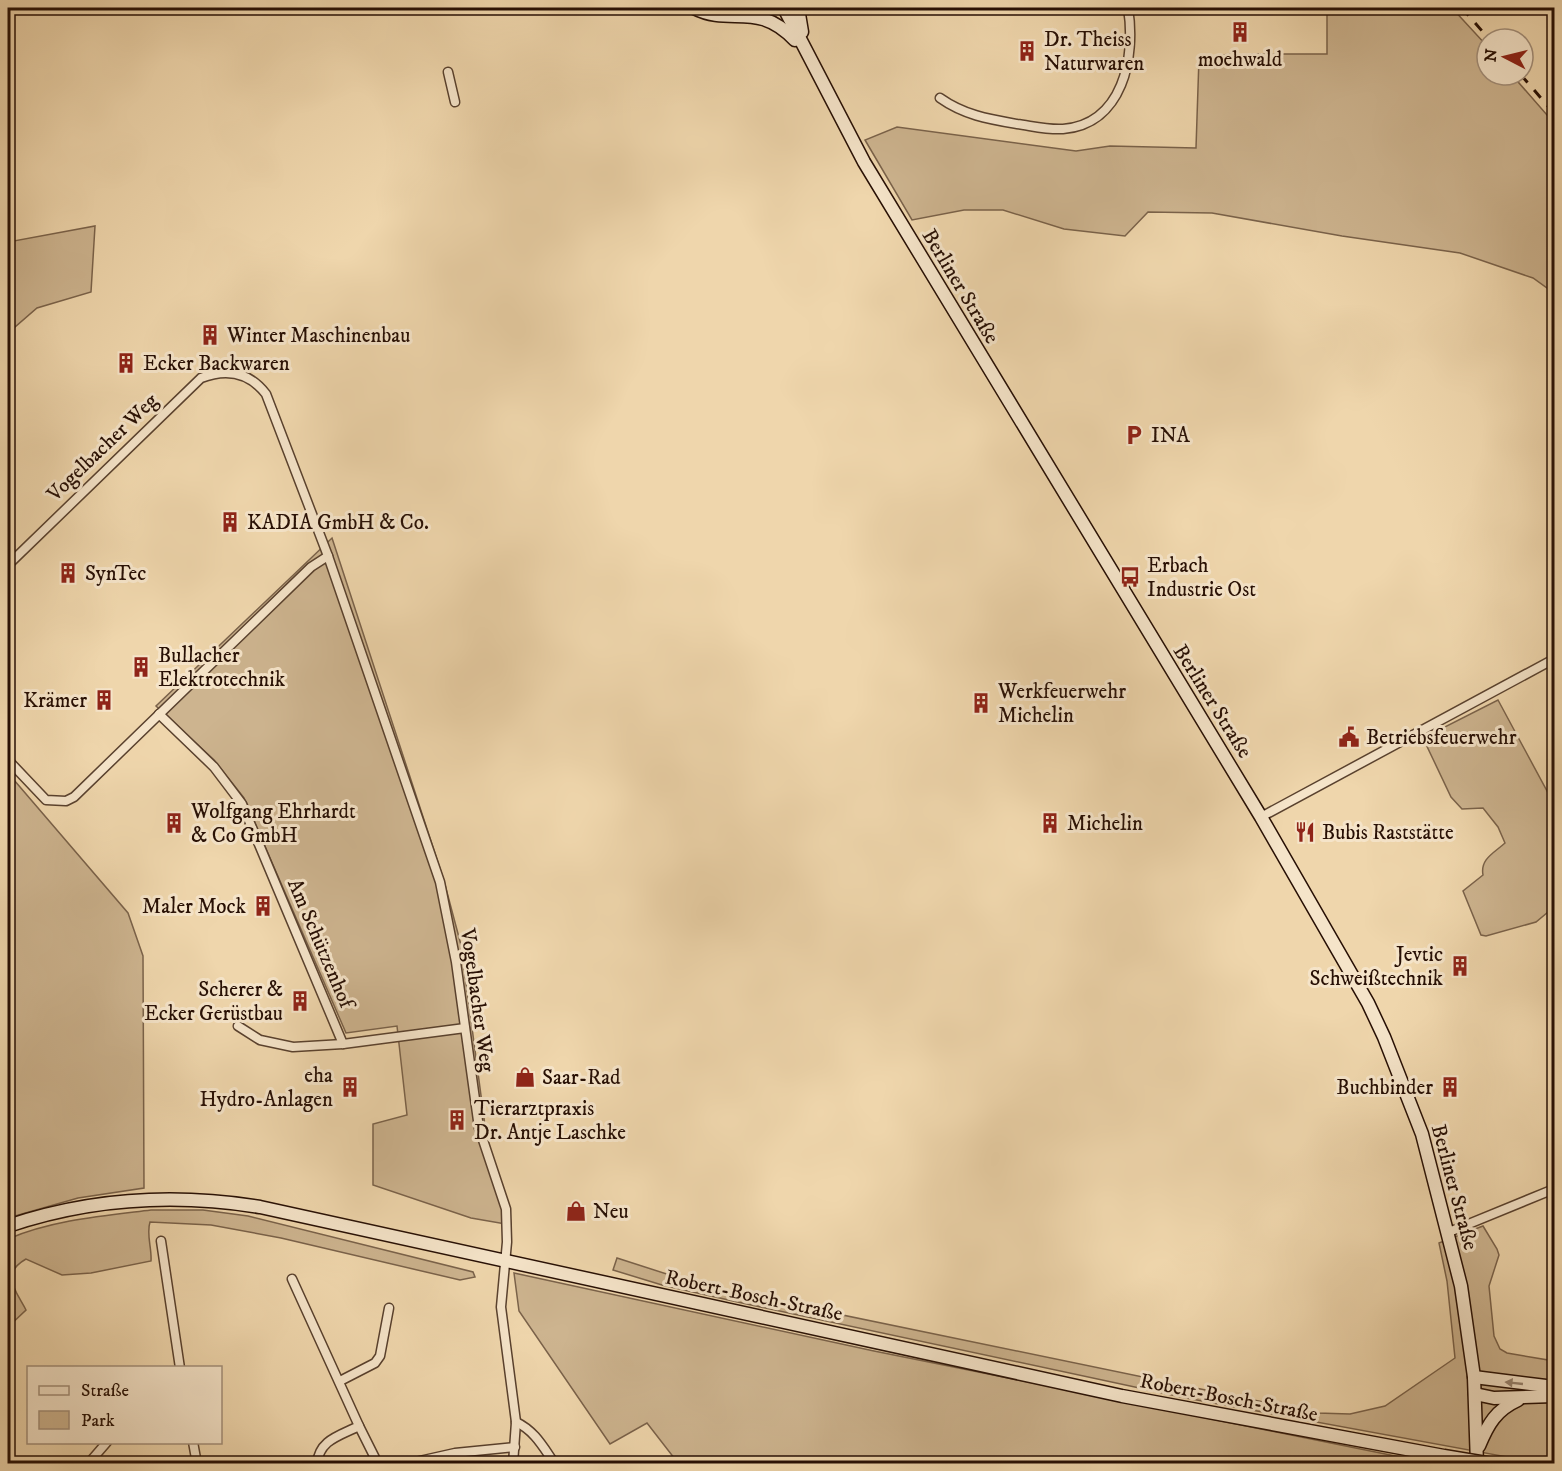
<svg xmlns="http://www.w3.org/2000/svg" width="1562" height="1471" font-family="'IM FELL DW Pica',serif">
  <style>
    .green { fill: #cdb48f; stroke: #7a624a; stroke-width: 1.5 }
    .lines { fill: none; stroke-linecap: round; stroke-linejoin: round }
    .street-casing { stroke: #59412e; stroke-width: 11 }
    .secondary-casing { stroke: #270f04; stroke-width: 15 }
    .street { stroke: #f5e4c9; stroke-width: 8 }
    .secondary { stroke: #f5e4c9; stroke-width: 12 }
    .rail { stroke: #270f04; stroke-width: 3; stroke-dasharray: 10 10; stroke-linecap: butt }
    .secondary-bridge-casing { stroke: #270f04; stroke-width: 15; stroke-linecap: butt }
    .secondary-bridge { stroke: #f5e4c9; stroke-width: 12 }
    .oneway { fill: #988470 }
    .labels { text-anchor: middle; stroke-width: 6; stroke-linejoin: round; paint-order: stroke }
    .poi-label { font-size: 21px; fill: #270f04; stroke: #f5e4c9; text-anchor: start }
    .street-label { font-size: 21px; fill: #270f04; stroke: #f5e4c9 }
  </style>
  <rect width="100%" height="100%" fill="#efd6ac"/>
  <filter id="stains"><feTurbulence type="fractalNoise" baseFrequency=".00333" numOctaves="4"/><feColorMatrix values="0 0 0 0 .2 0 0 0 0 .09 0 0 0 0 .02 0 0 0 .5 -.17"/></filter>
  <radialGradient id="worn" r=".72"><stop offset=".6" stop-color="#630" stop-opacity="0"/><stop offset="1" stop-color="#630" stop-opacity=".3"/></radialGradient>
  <g class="green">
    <path d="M1327 8H1452L1487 46V75H1512L1554 123V293L1533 278 1460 253 1342 236 1212 213 1148 212 1125 236 1064 229 1003 210H964L912 220 865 140 897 127 1076 151 1110 146 1196 148 1199 58 1230 54 1232 62H1248L1251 54H1327Z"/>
    <path d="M95 226 91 292 37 308 8 333V242Z"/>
    <path d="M332 538 444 881 461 945 488 1148 509 1208 511 1225 471 1218 373 1185V1124L407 1115 397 1026 346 1033 244 798 214 760 156 706Z"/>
    <path d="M1498 700 1554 804V907L1536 922 1486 936 1481 935 1463 891 1483 875C1480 859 1494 853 1505 843L1498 827 1483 808 1462 809 1451 797 1423 738Z"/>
    <path d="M8 773 128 913 143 956 144 1188 78 1198 8 1218Z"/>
    <path d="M151 1210H203L248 1216 473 1272 475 1277 460 1280 281 1238 211 1225 150 1222C146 1234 152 1248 151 1261L91 1273 62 1275 26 1259C0 1274 15 1289 26 1310L8 1327V1239C53 1220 102 1216 151 1210Z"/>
    <path d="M1483 1226 1497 1249 1499 1255 1489 1286 1494 1336 1500 1349 1507 1353 1554 1361V1463H1513V1458L1186 1398 733 1301 662 1285 613 1270 617 1258 707 1287 1317 1413 1350 1414 1385 1406 1455 1358 1447 1281 1439 1243Z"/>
    <path d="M514 1273 874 1351 1430 1463H678L647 1423 610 1444 519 1311Z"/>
  </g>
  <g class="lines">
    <g class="street-casing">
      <g id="street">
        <path d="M448 72 455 102"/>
        <path d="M940 98C964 115 988 119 1017 124 1032 126 1047 130 1063 129 1123 124 1136 57 1128 8"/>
        <path d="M8 565 201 378C227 368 249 372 266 394L328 556 440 882 456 962 479 1128 506 1209 507 1242 501 1307 516 1422 513 1464"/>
        <path d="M159 714 214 767 242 804 343 1044"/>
        <path d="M8 760 46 800 66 801 74 797 311 567 328 556"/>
        <path d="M1261 817 1554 659"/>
        <path d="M238 1026 260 1040 293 1047 343 1044 465 1028"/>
        <path d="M1449 1232 1554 1189"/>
        <path d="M161 1241 180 1368"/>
        <path d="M292 1279 359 1426 378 1464"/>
        <path d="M340 1381 375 1363 380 1356 389 1308"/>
        <path d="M516 1422C535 1431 543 1447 555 1464"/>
        <path d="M193 1442 197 1464"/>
        <path d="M88 1464 107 1442"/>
        <path d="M317 1464C319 1440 339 1436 359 1426"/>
        <path d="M406 1464 455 1453 515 1447"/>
      </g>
    </g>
    <g class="secondary-casing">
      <g id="secondary">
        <path d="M694 8C731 27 757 0 795 40"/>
        <path d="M784 8 864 162 1261 817 1368 1003 1384 1037 1422 1134 1461 1286 1474 1377 1477 1464"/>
        <path d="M798 8 802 32"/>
        <path d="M8 1226C91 1198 174 1193 260 1207L1122 1396 1444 1456"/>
        <path d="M1474 1377 1554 1387"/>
        <path d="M1475 1394 1494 1398 1554 1396"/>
        <path d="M1479 1446C1488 1424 1496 1410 1518 1400"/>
      </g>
    </g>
    <use href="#street" class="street"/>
    <use href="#secondary" class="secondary"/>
    <g class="rail">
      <path d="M1462 8 1489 39"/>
      <path d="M1521 75 1554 113"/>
    </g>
    <g class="secondary-bridge-casing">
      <path id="secondary-bridge" d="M1444 1456 1492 1464"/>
    </g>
    <use href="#secondary-bridge" class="secondary-bridge"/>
  </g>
  <defs><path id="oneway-solid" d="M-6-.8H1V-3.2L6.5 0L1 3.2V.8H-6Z" transform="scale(1.5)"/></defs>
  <use class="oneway" href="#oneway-solid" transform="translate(1514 1383) rotate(-174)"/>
  <defs>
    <g id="building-bare" transform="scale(1.62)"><path d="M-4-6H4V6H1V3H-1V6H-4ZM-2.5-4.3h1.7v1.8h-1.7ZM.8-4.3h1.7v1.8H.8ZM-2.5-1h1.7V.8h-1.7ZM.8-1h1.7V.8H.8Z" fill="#8f2418" stroke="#f5e4c9" stroke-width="2.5" paint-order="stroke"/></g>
    <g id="parking-bare" transform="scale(1.62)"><path d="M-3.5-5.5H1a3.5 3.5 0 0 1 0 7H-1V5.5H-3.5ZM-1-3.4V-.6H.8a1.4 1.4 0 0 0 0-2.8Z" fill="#8f2418" stroke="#f5e4c9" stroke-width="2.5" paint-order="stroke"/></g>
    <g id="bus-bare" transform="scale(1.62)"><path d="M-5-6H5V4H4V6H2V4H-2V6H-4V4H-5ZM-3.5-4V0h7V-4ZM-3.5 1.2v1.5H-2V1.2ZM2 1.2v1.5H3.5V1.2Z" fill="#8f2418" stroke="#f5e4c9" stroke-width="2.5" paint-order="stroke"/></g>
    <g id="civic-bare" transform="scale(1.62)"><path d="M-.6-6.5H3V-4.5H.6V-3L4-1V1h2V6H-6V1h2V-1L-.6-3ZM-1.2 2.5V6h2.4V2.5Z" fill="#8f2418" stroke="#f5e4c9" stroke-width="2.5" paint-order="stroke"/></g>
    <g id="restaurant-bare" transform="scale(1.62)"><path d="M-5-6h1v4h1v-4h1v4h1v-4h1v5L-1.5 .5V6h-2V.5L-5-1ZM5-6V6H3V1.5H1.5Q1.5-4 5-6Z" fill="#8f2418" stroke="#f5e4c9" stroke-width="2.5" paint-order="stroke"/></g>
    <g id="shop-bare" transform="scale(1.62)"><path d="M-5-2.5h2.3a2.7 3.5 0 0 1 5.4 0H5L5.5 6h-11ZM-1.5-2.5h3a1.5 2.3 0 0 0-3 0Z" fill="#8f2418" stroke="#f5e4c9" stroke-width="2.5" paint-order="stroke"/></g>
  </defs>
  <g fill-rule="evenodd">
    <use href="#building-bare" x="1240" y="32"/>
    <use href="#building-bare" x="1027" y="51"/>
    <use href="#building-bare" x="210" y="335"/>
    <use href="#building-bare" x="126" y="363"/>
    <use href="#parking-bare" x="1134" y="435"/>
    <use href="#building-bare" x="230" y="522"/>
    <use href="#building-bare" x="68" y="573"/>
    <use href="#bus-bare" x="1130" y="577"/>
    <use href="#building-bare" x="141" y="667"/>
    <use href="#building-bare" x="104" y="700"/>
    <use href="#building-bare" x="981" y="703"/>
    <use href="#civic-bare" x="1349" y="737"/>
    <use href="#building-bare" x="174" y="823"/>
    <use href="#building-bare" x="1050" y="823"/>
    <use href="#restaurant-bare" x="1305" y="832"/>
    <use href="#building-bare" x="263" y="906"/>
    <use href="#building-bare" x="1460" y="966"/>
    <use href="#building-bare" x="300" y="1001"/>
    <use href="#shop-bare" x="525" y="1077"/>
    <use href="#building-bare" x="350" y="1087"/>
    <use href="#building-bare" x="1450" y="1087"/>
    <use href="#building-bare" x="457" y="1120"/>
    <use href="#shop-bare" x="576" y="1211"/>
  </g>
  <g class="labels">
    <g class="poi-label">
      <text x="1044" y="46">Dr. Theiss<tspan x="1044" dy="24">Naturwaren</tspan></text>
      <text x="1240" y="66" text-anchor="middle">moehwald</text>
      <text x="227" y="342">Winter Maschinenbau</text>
      <text x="143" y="370">Ecker Backwaren</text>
      <text x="1151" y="442">INA</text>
      <text x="247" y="529">KADIA GmbH &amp; Co.</text>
      <text x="1147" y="572">Erbach<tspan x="1147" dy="24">Industrie Ost</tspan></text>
      <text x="85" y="580">SynTec</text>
      <text x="158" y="662">Bullacher<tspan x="158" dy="24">Elektrotechnik</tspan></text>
      <text x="998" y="698">Werkfeuerwehr<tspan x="998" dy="24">Michelin</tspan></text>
      <text x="87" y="707" text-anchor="end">Krämer</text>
      <text x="1366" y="744">Betriebsfeuerwehr</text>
      <text x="191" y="818">Wolfgang Ehrhardt<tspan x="191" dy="24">&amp; Co GmbH</tspan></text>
      <text x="1067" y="830">Michelin</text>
      <text x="1322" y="839">Bubis Raststätte</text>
      <text x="246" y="913" text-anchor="end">Maler Mock</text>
      <text x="1443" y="961" text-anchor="end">Jevtic<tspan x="1443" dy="24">Schweißtechnik</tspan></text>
      <text x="283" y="996" text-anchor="end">Scherer &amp;<tspan x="283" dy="24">Ecker Gerüstbau</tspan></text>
      <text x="333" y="1082" text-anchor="end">eha<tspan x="333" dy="24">Hydro-Anlagen</tspan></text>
      <text x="542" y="1084">Saar-Rad</text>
      <text x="1433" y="1094" text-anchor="end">Buchbinder</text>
      <text x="474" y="1115">Tierarztpraxis<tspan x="474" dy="24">Dr. Antje Laschke</tspan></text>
      <text x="593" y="1218">Neu</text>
    </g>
    <g class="street-label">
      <text transform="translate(961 286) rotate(59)" y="7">Berliner Straße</text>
      <text transform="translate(102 447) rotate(-44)" y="7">Vogelbacher Weg</text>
      <text transform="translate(1213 701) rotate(58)" y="7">Berliner Straße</text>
      <text transform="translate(321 943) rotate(67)" y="7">Am Schützenhof</text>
      <text transform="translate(478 1000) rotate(82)" y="7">Vogelbacher Weg</text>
      <text transform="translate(1455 1187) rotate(75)" y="7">Berliner Straße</text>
      <text transform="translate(754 1295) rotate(12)" y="7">Robert-Bosch-Straße</text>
      <text transform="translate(1229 1397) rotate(11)" y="7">Robert-Bosch-Straße</text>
    </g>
  </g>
  <rect width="1562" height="1471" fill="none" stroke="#efd6ac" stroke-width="30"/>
  <rect x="9" y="9" width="1544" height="1453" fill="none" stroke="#270f04" stroke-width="3"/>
  <rect x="15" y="15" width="1532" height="1441" fill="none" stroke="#270f04" stroke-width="1.5"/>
  <rect x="27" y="1366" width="195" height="78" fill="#f5e4c9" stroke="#a38f7a" stroke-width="1.5"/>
  <rect x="39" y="1386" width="30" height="9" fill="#f5e4c9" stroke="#a38f7a" stroke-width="1.5"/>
  <text x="81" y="1396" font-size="18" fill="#270f04">Straße</text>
  <rect x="39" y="1411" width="30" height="18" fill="#cdb48f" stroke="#a38f7a" stroke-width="1.5"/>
  <text x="81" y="1426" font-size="18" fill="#270f04">Park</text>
  <g transform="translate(1505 57) rotate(277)"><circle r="28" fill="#f5e4c9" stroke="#a38f7a" stroke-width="1.5"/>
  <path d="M0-4.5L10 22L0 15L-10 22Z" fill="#8f2418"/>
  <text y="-9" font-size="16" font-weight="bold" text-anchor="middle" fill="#270f04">N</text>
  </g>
  <rect width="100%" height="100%" filter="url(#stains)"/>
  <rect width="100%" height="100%" fill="url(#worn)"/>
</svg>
